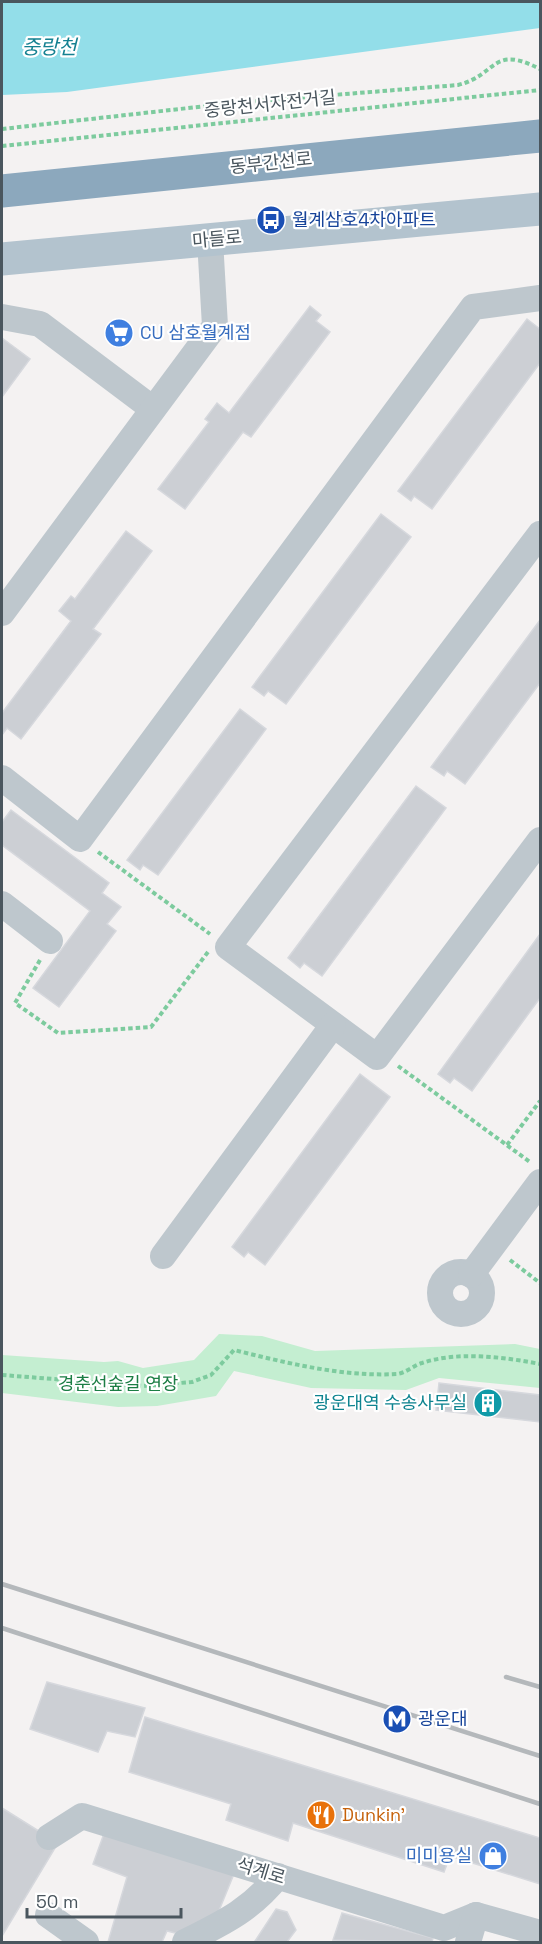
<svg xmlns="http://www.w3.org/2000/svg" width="542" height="1944" font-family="'Space Grotesk','Noto Sans KR',sans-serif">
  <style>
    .green { fill: #c4eed1 }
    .water { fill: #93dee9 }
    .building { fill: #cccfd4; stroke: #d6d8dd; stroke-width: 1.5 }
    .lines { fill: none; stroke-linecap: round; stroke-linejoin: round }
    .path { stroke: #7dcb9e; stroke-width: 4; stroke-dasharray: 4.5 3; stroke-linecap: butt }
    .minor { stroke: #bec7cd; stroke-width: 26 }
    .major { stroke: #b3c3ce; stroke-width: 33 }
    .highway { stroke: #8ca8bd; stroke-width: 33 }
    .rail { stroke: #b4b8bb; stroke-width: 4.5 }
    .labels { text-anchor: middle; stroke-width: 4.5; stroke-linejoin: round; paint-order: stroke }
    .street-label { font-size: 18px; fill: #4a565e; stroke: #fff }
    .transit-label { font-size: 18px; fill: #164399; stroke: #fff; text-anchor: start }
    .shop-label { font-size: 18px; fill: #366cbe; stroke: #fff; text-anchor: start }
    .park-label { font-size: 18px; fill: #1c7e45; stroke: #fff }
    .culture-label { font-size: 18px; fill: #0d838f; stroke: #fff; text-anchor: end }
    .food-label { font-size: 18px; fill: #c56008; stroke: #fff; text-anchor: start }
    .water-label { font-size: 20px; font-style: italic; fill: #148191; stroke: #fff }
  </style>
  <rect width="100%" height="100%" fill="#f4f2f2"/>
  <path class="green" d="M219 1334 262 1336 315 1351 515 1344 540 1349V1388L439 1378 406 1390 311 1388 234 1371 216 1396 157 1406 118 1407 2 1393V1355L104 1362 118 1361 143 1368 194 1360Z"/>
  <path class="water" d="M2 2H540V28L67 92 2 95Z"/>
  <g class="building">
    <path d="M310 306 321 315 316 321 330 332 251 437 243 432 185 509 158 489 209 422 205 419 217 403 229 413Z"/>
    <path d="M527 319 540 329V363L432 509 414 496 411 501 398 491Z"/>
    <path d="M2 338 30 359 2 397Z"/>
    <path d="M381 514 411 537 286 704 268 691 264 696 252 687Z"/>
    <path d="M126 531 152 551 93 629 101 634 21 739 7 728 2 735V713L71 621 59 611 71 596 75 599Z"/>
    <path d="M540 620V683L465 784 447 771 444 776 431 767Z"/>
    <path d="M240 709 266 729 158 875 143 865 140 870 127 860Z"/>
    <path d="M416 786 446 808 322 976 304 963 300 968 288 958Z"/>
    <path d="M11 810 109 883 102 893 121 907 107 924 116 931 59 1007 33 988 90 911 2 845V822Z"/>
    <path d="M540 934V998L472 1091 454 1078 450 1083 438 1074Z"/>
    <path d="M360 1074 390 1097 265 1265 248 1252 244 1257 232 1247Z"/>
    <path d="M439 1383 540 1395V1422L436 1410Z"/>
    <path d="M47 1682 145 1708 135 1737 107 1731 98 1752 30 1729Z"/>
    <path d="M145 1717 540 1838V1884L450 1856 444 1872 293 1823 288 1841 226 1820 231 1804 129 1772Z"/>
    <path d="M2 1808 58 1843 2 1936Z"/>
    <path d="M106 1828 236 1869 216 1918 183 1935 167 1931 162 1942H108L127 1877 93 1864Z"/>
    <path d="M276 1909 287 1912 296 1930 287 1942 255 1941Z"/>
    <path d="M342 1913 433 1938 432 1942 333 1940Z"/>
  </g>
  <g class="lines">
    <g class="path">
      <path d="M2 129 233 103 458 85C498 75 491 44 540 69"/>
      <path d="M2 146 540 90"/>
      <path d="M98 852 210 934"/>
      <path d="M40 960 15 1003 58 1033 151 1027 208 952"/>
      <path d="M398 1066 530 1162"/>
      <path d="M507 1145 540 1101"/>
      <path d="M510 1260 540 1283"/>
      <path d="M2 1375 144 1386 192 1382 211 1375 234 1350C287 1363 342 1377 397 1374 406 1373 414 1365 422 1363 458 1351 504 1357 540 1364"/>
    </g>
    <g class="minor">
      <path d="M2 317 40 324 153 409"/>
      <path d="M540 534 228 947 377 1057 540 840"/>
      <path d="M2 613 215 326 210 240"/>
      <path d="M2 778 80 839 473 307 540 298"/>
      <path d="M2 904 50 941"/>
      <path d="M163 1256 333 1025"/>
      <circle cx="461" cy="1293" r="21"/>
      <path d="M471 1275 540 1182"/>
      <path d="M49 1837 82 1816 444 1928 476 1915"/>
      <path d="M48 1915 86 1942"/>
      <path d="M185 1942C223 1923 251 1910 278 1876"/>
      <path d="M468 1942 476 1915 540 1933"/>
    </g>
    <path class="major" d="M2 259 540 209"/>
    <path class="highway" d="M2 191 540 136"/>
    <g class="rail">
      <path d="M2 1584 540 1756"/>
      <path d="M2 1628 540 1804"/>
      <path d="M506 1677 540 1687"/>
    </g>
  </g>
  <defs>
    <g id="bus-disc" transform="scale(1.5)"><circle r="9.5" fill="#1a4fb4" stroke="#fff"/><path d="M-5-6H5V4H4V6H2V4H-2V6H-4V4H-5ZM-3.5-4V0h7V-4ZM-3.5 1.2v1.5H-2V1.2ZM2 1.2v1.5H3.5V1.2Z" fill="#fff"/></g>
    <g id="supermarket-disc" transform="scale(1.5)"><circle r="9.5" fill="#3f7fe0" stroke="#fff"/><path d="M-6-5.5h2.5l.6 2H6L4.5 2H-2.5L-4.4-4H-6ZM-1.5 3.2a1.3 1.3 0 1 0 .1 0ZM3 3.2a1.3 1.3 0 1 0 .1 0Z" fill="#fff"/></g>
    <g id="building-disc" transform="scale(1.5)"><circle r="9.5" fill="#0f9aa8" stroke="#fff"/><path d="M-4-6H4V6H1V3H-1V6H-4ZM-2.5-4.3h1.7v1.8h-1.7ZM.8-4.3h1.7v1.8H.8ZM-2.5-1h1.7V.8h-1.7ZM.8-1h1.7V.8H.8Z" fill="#fff"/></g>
    <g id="metro-disc" transform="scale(1.5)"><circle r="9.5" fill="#1a4fb4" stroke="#fff"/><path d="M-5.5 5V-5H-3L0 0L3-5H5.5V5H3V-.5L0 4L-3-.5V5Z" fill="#fff"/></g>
    <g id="restaurant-disc" transform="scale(1.5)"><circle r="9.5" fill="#e8710a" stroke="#fff"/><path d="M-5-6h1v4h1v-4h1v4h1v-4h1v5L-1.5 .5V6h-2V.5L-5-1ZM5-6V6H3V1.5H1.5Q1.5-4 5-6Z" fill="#fff"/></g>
    <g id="shop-disc" transform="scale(1.5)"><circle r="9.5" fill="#3f7fe0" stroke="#fff"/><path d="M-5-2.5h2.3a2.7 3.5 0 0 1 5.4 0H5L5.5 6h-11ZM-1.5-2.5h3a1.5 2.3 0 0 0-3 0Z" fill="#fff"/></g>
  </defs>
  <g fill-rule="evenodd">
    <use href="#bus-disc" x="271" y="220"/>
    <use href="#supermarket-disc" x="119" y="333"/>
    <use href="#building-disc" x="488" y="1403"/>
    <use href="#metro-disc" x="397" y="1719"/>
    <use href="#restaurant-disc" x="321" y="1815"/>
    <use href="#shop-disc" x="493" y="1856"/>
  </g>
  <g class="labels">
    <g class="street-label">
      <text transform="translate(270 104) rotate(-6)" y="6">중랑천서자전거길</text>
      <text transform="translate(271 163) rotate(-6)" y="6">동부간선로</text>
      <text transform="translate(217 239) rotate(-5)" y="6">마들로</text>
      <text transform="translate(261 1871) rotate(17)" y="6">석계로</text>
    </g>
    <g class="transit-label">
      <text x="292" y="226">월계삼호4차아파트</text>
      <text x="418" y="1725">광운대</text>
    </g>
    <g class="shop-label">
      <text x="140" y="339">CU 삼호월계점</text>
      <text x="472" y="1862" text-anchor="end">미미용실</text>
    </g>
    <g class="park-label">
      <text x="118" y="1390">경춘선숲길 연장</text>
    </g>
    <g class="culture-label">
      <text x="467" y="1409">광운대역 수송사무실</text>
    </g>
    <g class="food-label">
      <text x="342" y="1821">Dunkin'</text>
    </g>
    <g class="water-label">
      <text x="49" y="54">중랑천</text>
    </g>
  </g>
  <rect width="542" height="1944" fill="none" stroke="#4a565e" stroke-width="6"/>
  <path d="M27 1908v9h154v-9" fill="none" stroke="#4a565e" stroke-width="3"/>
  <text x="36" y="1908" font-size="18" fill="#4a565e" stroke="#ffffff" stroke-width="4.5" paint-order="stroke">50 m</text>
</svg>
